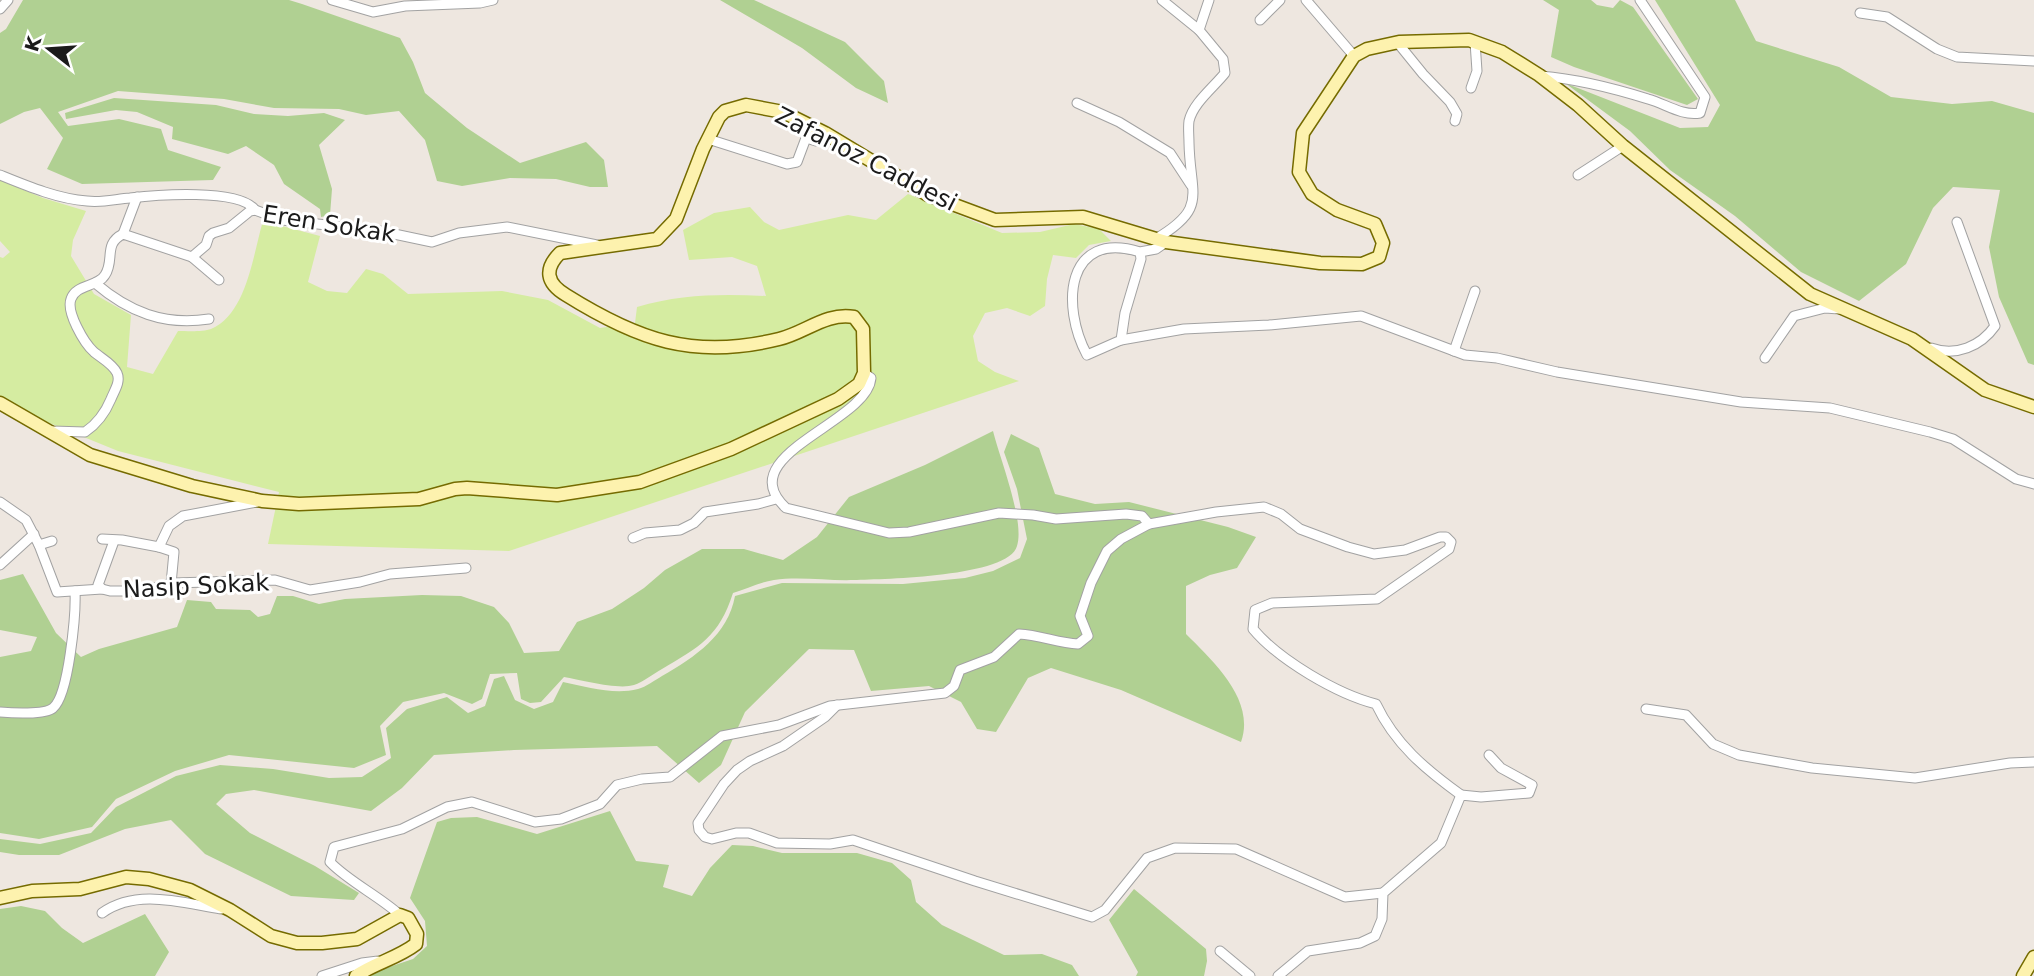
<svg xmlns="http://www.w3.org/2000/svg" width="2034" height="976" font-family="'DejaVu Sans',sans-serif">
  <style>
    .grass { fill: #d5eca1 }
    .forest { fill: #b0d092 }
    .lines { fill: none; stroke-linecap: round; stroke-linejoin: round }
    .street-casing { stroke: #a2a2a2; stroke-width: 11 }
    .secondary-casing { stroke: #756b00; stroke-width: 15 }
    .street { stroke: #fff; stroke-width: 9 }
    .secondary { stroke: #fdf2ae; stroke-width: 12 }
    .labels { text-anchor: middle; stroke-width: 6; stroke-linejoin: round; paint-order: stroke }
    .street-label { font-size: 24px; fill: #1b1b1b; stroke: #fff }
  </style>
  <rect width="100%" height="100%" fill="#eee7e0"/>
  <path class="grass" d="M0 180 43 198 86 211 73 240 71 256 94 294 131 315 127 367 153 374 178 331C188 331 203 332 211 329 247 314 253 254 263 221L320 236 308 282 327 291 347 293 366 269 383 274 408 294 502 291 548 300 600 328 635 323 637 307C681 294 721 294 766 296L757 266 732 257 689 260 683 230 714 213 750 207 764 222 779 230 848 215 876 220 908 194 1002 233 1040 232 1074 224 1099 229 1111 241 1089 245 1076 258 1053 255 1047 279 1045 306 1030 316 1007 308 985 313 973 336 978 361 995 372 1019 381 509 551 268 544 279 492 118 451 42 420 0 397V257L3 258 10 252 0 241Z"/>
  <g class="forest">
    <path d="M23 0H289L302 4 400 38 413 62 425 93 467 128 520 163 586 142 604 160 608 187H590L556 179 510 178 462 186 437 181 425 140 399 111 366 115 339 109 274 108 224 99 118 91 58 112 68 126 119 119 161 129 168 150 221 167 213 180 82 184 47 169 63 138 40 108 24 112 0 124V33L6 29Z"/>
    <path d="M720 0H754L845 42 884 81 888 103 856 88 802 48Z"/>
    <path d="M1543 0H1591L1597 5 1613 8 1620 0 1633 7 1698 99 1687 105 1574 67 1551 57 1559 10Z"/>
    <path d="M1655 0H1735L1756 41 1839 67 1891 97 1952 104 1992 101 2034 113V365L2028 363 1999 297 1989 247 2000 190 1953 187 1933 208 1906 264 1859 301 1801 272 1735 216 1670 170 1630 131 1565 83 1680 128 1708 127 1720 105Z"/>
    <path d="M114 98 216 105 254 114 288 116 324 113 345 120 319 145 332 189 330 215 321 217 320 209 284 184 274 165 246 146 228 154 172 139 173 127 137 112 116 110 66 119 65 113Z"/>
    <path d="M993 431C1000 459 1025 521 1017 546 1009 577 884 579 854 580 828 581 799 576 774 580 760 582 746 589 733 593 719 637 699 647 662 669 653 674 643 682 634 685 618 690 581 680 564 677L541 702 530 703 521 699 517 673 490 674 482 699 472 704 444 693 403 702 380 726 386 755 354 768 229 755 175 771 116 799 92 827 39 839 0 833V657L31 651 37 637 0 630V580L23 574 56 633 81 657 99 649 177 627 187 600 211 602 216 609 250 610 258 617 270 614 277 596H293L319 604 345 599 422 595 461 596 494 607 509 623 524 653 559 651 577 622 612 609 644 588 665 570 702 549H744L783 560 817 537 849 497 925 465Z"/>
    <path d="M1011 434 1039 448 1055 494 1095 504 1129 502 1228 527 1256 537 1237 568 1210 575 1186 586V634C1213 661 1256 700 1241 742L1121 690 1051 668 1028 678 996 732 977 729 961 702 929 686 871 691 854 650 809 649 745 712 721 765 699 783 657 746 514 750 434 755 402 788 371 811 254 790 226 794 216 804 250 833 315 866 359 893 354 900 291 896 205 854 171 820 125 829 59 855H19L0 852V839L40 844 91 833 116 807 176 776 220 765 273 769 329 778 362 777 391 758 386 728 407 709 447 697 468 713 485 706 494 679 504 676 515 700 534 709 553 702 563 682C587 687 614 695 638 689 646 687 655 680 662 676 695 657 728 635 735 596L782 583 903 584 965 578 993 571 1020 558 1027 539 1017 489 1004 452Z"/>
    <path d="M610 811 636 861 669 865 663 887 692 896 710 868 732 845 753 846 782 853H857L892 863 911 880 916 902 942 925 1004 955 1042 954 1072 965 1079 976H371L377 971 413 959 427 946 425 921 410 898 437 822 451 818 477 817 537 834Z"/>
    <path d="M1134 889 1206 949 1207 961 1204 976H1136L1138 972 1109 920Z"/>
    <path d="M21 906 45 911 62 928 83 943 145 914 169 952 155 976H0V909Z"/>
  </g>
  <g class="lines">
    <g class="street-casing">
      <g id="street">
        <path d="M332 0 373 12 405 6 480 3 493 0"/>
        <path d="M1162 0 1199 30 1209 0"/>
        <path d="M1306 0 1354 56"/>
        <path d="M0 9 8 0"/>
        <path d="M1860 13 1887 17 1937 49 1957 57 2034 61"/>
        <path d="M1260 20 1280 0"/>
        <path d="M1397 42 1423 74 1450 102 1457 114 1455 121"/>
        <path d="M1541 76C1577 79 1613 88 1648 99 1666 104 1681 116 1700 113L1705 97 1640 0"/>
        <path d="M1471 88 1477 71 1475 42"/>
        <path d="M1077 103 1119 122 1170 153 1191 185"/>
        <path d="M708 139 787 164 797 162 806 138 816 141 825 133"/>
        <path d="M0 175C27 186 58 199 87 201 102 203 116 199 130 198 155 195 240 188 255 210"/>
        <path d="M1578 175 1623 146"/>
        <path d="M123 234 137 197"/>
        <path d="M1154 240C1209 208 1190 196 1189 143 1189 136 1188 128 1189 121 1193 103 1214 87 1225 73L1223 59 1199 30"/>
        <path d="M1140 252C1065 229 1061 307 1087 355L1121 340 1125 313 1141 259 1140 252 1156 249 1166 242"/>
        <path d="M192 257 219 280"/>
        <path d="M95 283C129 312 164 326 209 319"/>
        <path d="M1121 340 1184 329 1269 325 1361 316 1465 355 1497 358 1557 372 1741 402 1830 408 1930 432 1953 439 2016 479 2034 484"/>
        <path d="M1931 348C1956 357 1981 346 1995 326L1957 222"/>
        <path d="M1454 351 1475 291"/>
        <path d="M1765 358 1794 316 1825 308 1839 309"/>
        <path d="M864 373 871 378C867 423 729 455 786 508L889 533 909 532 999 513 1033 515 1056 519 1126 514 1142 516 1149 524 1216 512 1264 507 1281 514 1300 529 1348 547 1374 554 1405 550 1440 537H1446L1451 542 1449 549 1377 599 1272 603 1255 610 1253 629C1279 660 1337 694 1376 704 1395 744 1425 769 1461 795"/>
        <path d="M52 431 85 432C97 424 106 411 111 399 114 391 121 382 117 373 113 364 101 358 94 352 84 343 66 312 71 299 76 284 98 287 105 275 115 260 103 244 123 234L192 257 206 245 209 236 213 233 229 228 250 211 255 210 282 220 380 231 432 242 459 233 507 227 597 245"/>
        <path d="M0 502 26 520 39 545 52 541"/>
        <path d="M633 538 645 533 680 530 694 523 705 512 758 504 776 499"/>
        <path d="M102 539 122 540 159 547 169 526 183 516 257 502"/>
        <path d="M114 541 98 585 102 589 110 591H142L174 583 275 580 310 590 360 582 390 574 466 568"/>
        <path d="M39 545 57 592 102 589"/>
        <path d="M159 547 174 552 171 584"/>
        <path d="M0 565 34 534"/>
        <path d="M837 705 825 717 783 746 750 761 737 770 724 784 698 823 699 830 705 837 712 839 736 833H749L777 843 830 844 853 840 975 881 1092 917 1105 910 1147 858 1175 848 1236 849 1345 897 1383 893"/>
        <path d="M1646 709 1686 715 1713 744 1739 755 1812 768 1915 778 2010 763 2034 762"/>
        <path d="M0 712C11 713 45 715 53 708 69 695 76 613 75 591"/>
        <path d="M102 913C137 888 182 903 221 909"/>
        <path d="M400 915C379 896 348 881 330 862L334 847 402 829 447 807 472 802 535 822 561 819 600 804 617 785 642 779 670 777 722 736 779 725 830 706 945 693 954 686 960 670 994 657 1019 634C1040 635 1058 643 1078 644L1088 636 1080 616 1091 583 1107 551 1121 539 1149 524"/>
        <path d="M1220 951 1250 976"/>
        <path d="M322 976 362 963 378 961"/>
        <path d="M1278 976 1308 951 1360 943 1375 936 1382 919 1383 893 1441 843 1461 795 1481 797 1529 793 1532 785 1501 768 1489 755"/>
      </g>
    </g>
    <g class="secondary-casing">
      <g id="secondary">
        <path d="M0 403 90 455 192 486 262 501 299 504 419 499 455 489 467 488 557 495 640 482 731 449 838 399 859 384 864 373 863 329 854 317C826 312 805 333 779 339 693 360 638 340 566 295 546 283 544 269 560 253L657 239 676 219 703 149 719 117 725 111 746 105 783 112 825 133 928 195 995 220 1083 217 1166 242 1320 263 1362 264 1379 257 1383 243 1375 224 1337 210 1312 194 1299 172 1303 133 1354 56 1367 49 1399 42 1469 40 1502 52 1539 75 1578 105 1623 146 1810 294 1912 339 1985 390 2034 407"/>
        <path d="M0 898 32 891 80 889 126 877 149 879 190 890 230 910 271 936 297 943H322L357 939 400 915 408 918 417 934 416 944C398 958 375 963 356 976"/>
        <path d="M2023 976 2034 957"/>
      </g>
    </g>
    <use href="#street" class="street"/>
    <use href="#secondary" class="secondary"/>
  </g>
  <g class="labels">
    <g class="street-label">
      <text transform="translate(866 159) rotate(27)" y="8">Zafanoz Caddesi</text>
      <text transform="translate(329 224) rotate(9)" y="8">Eren Sokak</text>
      <text transform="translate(196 586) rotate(-3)" y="8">Nasip Sokak</text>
    </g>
  </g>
  <g transform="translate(49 49) rotate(287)" stroke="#ffffff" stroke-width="5" paint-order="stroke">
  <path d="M0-5L12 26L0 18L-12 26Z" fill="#1b1b1b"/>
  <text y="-10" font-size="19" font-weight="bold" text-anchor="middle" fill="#1b1b1b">K</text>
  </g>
</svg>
